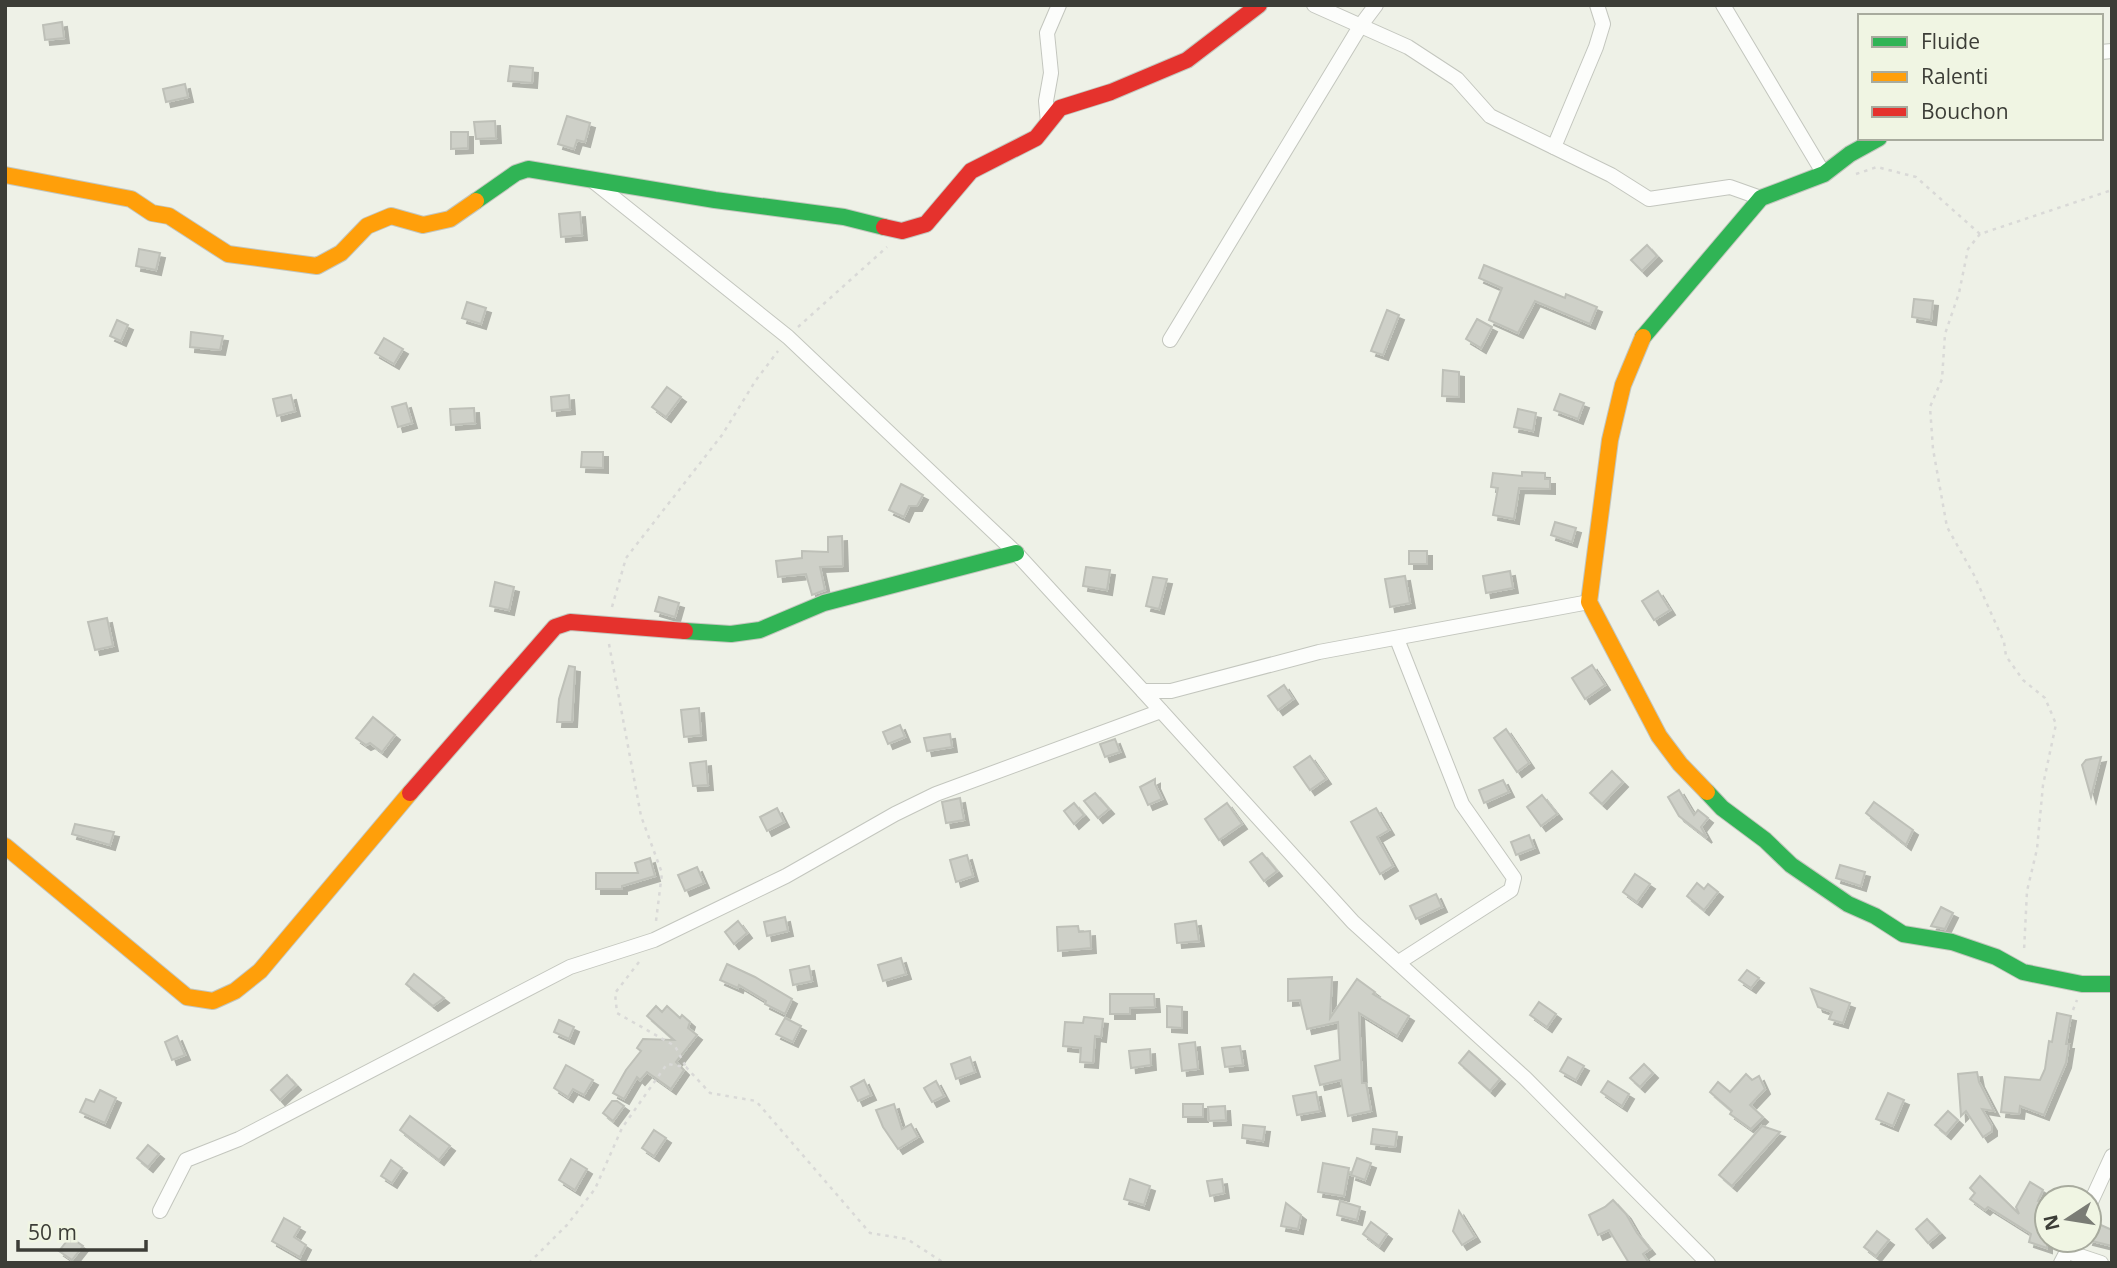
<svg xmlns="http://www.w3.org/2000/svg" width="2117" height="1268" font-family="'Open Sans',sans-serif">
  <style>
    .building { fill: #ced0c8; stroke: #bec0b8; stroke-width: 2; filter: url(#shadow) }
    .lines { fill: none; stroke-linecap: round; stroke-linejoin: round }
    .street-casing { stroke: #c3c6be; stroke-width: 16 }
    .fast-casing { stroke: #c3c6be; stroke-width: 18 }
    .slow-casing { stroke: #c3c6be; stroke-width: 18 }
    .jam-casing { stroke: #c3c6be; stroke-width: 18 }
    .path { stroke: #d9d9d7; stroke-width: 2.5; stroke-dasharray: 3.5 5; stroke-linecap: butt }
    .street { stroke: #fcfdfb; stroke-width: 14 }
    .fast { stroke: #30b455; stroke-width: 16 }
    .slow { stroke: #ff9f0a; stroke-width: 16 }
    .jam { stroke: #e5322d; stroke-width: 16 }
  </style>
  <defs>
    <filter id="shadow"><feDropShadow dx="5" dy="5" stdDeviation="0" flood-color="#0004"/></filter>
  </defs>
  <rect width="100%" height="100%" fill="#eef1e7"/>
  <g class="building">
    <path d="M62 22 64 38 45 40 43 25Z"/>
    <path d="M510 66 533 68 532 83 508 81Z"/>
    <path d="M185 84 188 97 166 102 163 89Z"/>
    <path d="M567 116 590 123 585 142 577 140 574 149 558 144Z"/>
    <path d="M495 121 496 138 476 139 474 122Z"/>
    <path d="M451 132H468V148L451 149Z"/>
    <path d="M580 212 582 235 561 237 559 214Z"/>
    <path d="M1647 245 1657 256 1642 271 1631 260Z"/>
    <path d="M139 249 160 253 156 270 136 266Z"/>
    <path d="M1484 265 1565 298 1566 294 1597 307 1590 324 1535 301 1518 333 1489 320 1502 288 1479 278Z"/>
    <path d="M1914 299 1933 301 1931 320 1912 317Z"/>
    <path d="M467 302 486 308 481 324 462 318Z"/>
    <path d="M1387 310 1399 315 1383 355 1371 351Z"/>
    <path d="M1477 319 1492 327 1481 348 1466 339Z"/>
    <path d="M117 320 128 325 121 341 110 336Z"/>
    <path d="M191 332 223 336 220 350 190 347Z"/>
    <path d="M384 338 403 349 394 364 375 353Z"/>
    <path d="M1443 370 1459 372V397L1442 396Z"/>
    <path d="M667 387 681 397 666 417 652 407Z"/>
    <path d="M1560 394 1584 403 1578 419 1554 410Z"/>
    <path d="M291 395 295 411 277 416 273 399Z"/>
    <path d="M569 395 570 409 552 411 551 397Z"/>
    <path d="M406 403 412 423 398 427 392 407Z"/>
    <path d="M474 408 475 423 451 425 450 409Z"/>
    <path d="M1518 409 1536 413 1533 431 1514 427Z"/>
    <path d="M582 452H603V468L581 467Z"/>
    <path d="M1522 472 1545 473V479H1550V489L1519 488 1514 519 1493 515 1498 488 1491 487 1493 473 1522 476Z"/>
    <path d="M901 484 923 495 917 506H909L904 517 889 510Z"/>
    <path d="M1555 522 1576 528 1572 542 1551 535Z"/>
    <path d="M842 536 843 566 820 567 825 590 812 595 806 574 778 577 776 561 802 558V551L828 552V537Z"/>
    <rect x="1409" y="551" width="18" height="13"/>
    <path d="M1086 567 1110 570 1107 590 1083 586Z"/>
    <path d="M1510 571 1513 588 1486 593 1483 576Z"/>
    <path d="M1405 576 1410 603 1390 607 1385 579Z"/>
    <path d="M1153 577 1167 579 1159 609 1146 606Z"/>
    <path d="M495 582 514 587 509 610 490 606Z"/>
    <path d="M1658 591 1670 610 1654 620 1642 601Z"/>
    <path d="M659 597 679 603 675 617 655 611Z"/>
    <path d="M107 618 113 646 95 650 88 622Z"/>
    <path d="M1592 665 1605 685 1585 699 1572 678Z"/>
    <path d="M569 666 575 667 572 722H557L559 699Z"/>
    <path d="M1284 685 1293 699 1278 710 1268 696Z"/>
    <path d="M699 708 701 735 684 737 681 710Z"/>
    <path d="M373 717 395 735 382 752 370 743 366 745 356 738Z"/>
    <path d="M900 725 905 737 888 744 883 732Z"/>
    <path d="M1506 729 1529 763 1517 772 1494 738Z"/>
    <path d="M950 734 952 747 927 751 924 738Z"/>
    <path d="M1115 739 1120 752 1105 757 1100 744Z"/>
    <path d="M1310 756 1326 779 1310 790 1294 767Z"/>
    <path d="M2101 757 2091 797 2082 765 2086 760Z"/>
    <path d="M706 761 708 785 693 786 690 763Z"/>
    <path d="M1612 771 1623 782 1602 804 1590 793Z"/>
    <path d="M1155 779V784L1162 799 1148 805 1140 787Z"/>
    <path d="M1503 780 1509 792 1484 803 1479 790Z"/>
    <path d="M1679 790 1694 815 1698 810 1708 818 1701 827 1707 838 1679 816 1668 797Z"/>
    <path d="M1095 793 1109 809 1098 818 1084 801Z"/>
    <path d="M1542 795 1557 814 1541 826 1527 807Z"/>
    <path d="M960 798 964 820 946 823 942 802Z"/>
    <path d="M1874 802 1913 830 1906 845 1866 813Z"/>
    <path d="M1074 803 1084 815 1074 824 1064 811Z"/>
    <path d="M1227 803 1242 824 1219 840 1205 819Z"/>
    <path d="M777 808 784 822 767 831 760 817Z"/>
    <path d="M1376 808 1389 830 1377 837 1393 866 1380 874 1351 822Z"/>
    <path d="M75 824 114 832 110 845 72 834Z"/>
    <path d="M1529 835 1534 848 1516 855 1511 842Z"/>
    <path d="M1262 853 1277 871 1264 881 1250 862Z"/>
    <path d="M967 855 973 876 956 882 950 860Z"/>
    <path d="M650 858 655 876 622 886V889H596V873H638L635 863Z"/>
    <path d="M1840 865 1865 872 1861 886 1836 878Z"/>
    <path d="M697 867 704 883 685 891 678 875Z"/>
    <path d="M1635 874 1650 884 1637 902 1623 892Z"/>
    <path d="M1697 883 1704 889 1708 884 1718 892 1704 910 1687 896Z"/>
    <path d="M1436 894 1442 907 1416 919 1410 906Z"/>
    <path d="M1941 907 1953 913 1945 929 1931 926Z"/>
    <path d="M785 917 788 931 767 936 764 922Z"/>
    <path d="M738 921 747 933 734 944 725 932Z"/>
    <path d="M1196 921 1199 941 1177 943 1175 924Z"/>
    <path d="M1078 926 1079 932 1090 931 1091 948 1058 951 1057 927Z"/>
    <path d="M901 958 906 974 883 981 878 965Z"/>
    <path d="M727 964 755 977 792 999 785 1014 765 1004 766 1001 739 985 738 988 720 980Z"/>
    <path d="M809 966 812 981 793 985 790 970Z"/>
    <path d="M1747 970 1759 978 1751 988 1739 980Z"/>
    <path d="M414 974 444 998 433 1006 406 984Z"/>
    <path d="M1332 977 1330 1018 1357 979 1375 992 1373 994 1409 1016 1397 1036 1359 1013 1362 1083H1366L1371 1111 1348 1116 1341 1080 1320 1085 1315 1066 1340 1060 1338 1022 1307 1029 1300 1000 1288 1001V979Z"/>
    <path d="M1811 989 1850 1003 1843 1023 1829 1019 1832 1012 1818 1007Z"/>
    <path d="M1110 994H1154L1155 1007 1130 1008V1014H1110Z"/>
    <path d="M1539 1002 1556 1014 1547 1027 1530 1015Z"/>
    <path d="M656 1006 662 1012 667 1006 680 1018 682 1015 690 1022 688 1028 697 1035 676 1062 684 1070 671 1089 647 1072 640 1080 637 1077 624 1099 613 1093 626 1070 641 1051 637 1048 643 1039 674 1040 647 1016Z"/>
    <path d="M1167 1006 1182 1007V1028L1167 1027Z"/>
    <path d="M2057 1013 2071 1016 2066 1044H2069L2066 1063 2044 1115 2020 1106 2019 1114 2001 1112 2005 1077 2040 1080 2045 1069 2049 1041 2052 1042Z"/>
    <path d="M1084 1017 1103 1019 1101 1037 1095 1036 1093 1063 1080 1062 1081 1048 1063 1046 1065 1022 1083 1023Z"/>
    <path d="M785 1018 801 1026 793 1042 776 1034Z"/>
    <path d="M559 1020 574 1027 569 1039 554 1032Z"/>
    <path d="M177 1036 185 1055 172 1060 165 1042Z"/>
    <path d="M1195 1042 1198 1069 1182 1071 1179 1044Z"/>
    <path d="M1240 1046 1243 1065 1225 1067 1222 1048Z"/>
    <path d="M1150 1049 1151 1065 1131 1068 1129 1051Z"/>
    <path d="M1469 1051 1500 1079 1490 1091 1459 1063Z"/>
    <path d="M970 1057 975 1072 956 1079 951 1064Z"/>
    <path d="M1568 1057 1584 1066 1576 1080 1560 1071Z"/>
    <path d="M1644 1064 1653 1073 1640 1087 1630 1078Z"/>
    <path d="M566 1065 593 1080 584 1095 573 1089 568 1097 554 1088Z"/>
    <path d="M1977 1072 1979 1082 1994 1111 1982 1109 1992 1126V1131L1983 1137 1966 1111 1961 1116 1958 1074Z"/>
    <path d="M1746 1074 1752 1080 1759 1076 1765 1089 1750 1105 1763 1117 1751 1129 1730 1114 1732 1111 1710 1092 1718 1082 1730 1092Z"/>
    <path d="M287 1075 296 1085 280 1100 271 1090Z"/>
    <path d="M864 1080 871 1095 858 1101 851 1087Z"/>
    <path d="M936 1081 944 1096 932 1102 924 1088Z"/>
    <path d="M1608 1081 1629 1094 1622 1106 1601 1092Z"/>
    <path d="M100 1090 116 1098 105 1123 80 1112 86 1099 94 1102Z"/>
    <path d="M1316 1092 1320 1111 1297 1115 1293 1096Z"/>
    <path d="M1888 1093 1904 1100 1893 1126 1876 1119Z"/>
    <path d="M612 1101H617L624 1106 613 1121 603 1113Z"/>
    <path d="M894 1104 902 1129 911 1124 918 1137 898 1149 883 1127 876 1110Z"/>
    <rect x="1183" y="1104" width="20" height="13"/>
    <path d="M1225 1106 1226 1120 1209 1121 1208 1107Z"/>
    <path d="M1948 1111 1958 1120 1946 1134 1935 1125Z"/>
    <path d="M410 1116 450 1146 439 1160 400 1130Z"/>
    <path d="M1243 1125 1265 1127 1263 1141 1242 1138Z"/>
    <path d="M1762 1126 1780 1132 1732 1186 1719 1175Z"/>
    <path d="M1373 1129 1397 1132 1395 1147 1371 1144Z"/>
    <path d="M654 1130 666 1138 654 1156 642 1148Z"/>
    <path d="M148 1145 159 1154 148 1167 137 1158Z"/>
    <path d="M1357 1158 1371 1163 1365 1180 1351 1175Z"/>
    <path d="M571 1159 587 1169 575 1190 559 1180Z"/>
    <path d="M391 1160 402 1168 392 1183 381 1176Z"/>
    <path d="M1323 1163 1349 1168 1344 1196 1318 1192Z"/>
    <path d="M1980 1176 2019 1214 2016 1207 2030 1182 2043 1190 2038 1201 2047 1202V1248L2029 1242 2031 1234 1988 1207 1985 1210 1970 1199 1975 1193 1970 1188Z"/>
    <path d="M1130 1179 1150 1186 1144 1205 1124 1199Z"/>
    <path d="M1222 1179 1224 1193 1210 1196 1207 1181Z"/>
    <path d="M1613 1200 1626 1214 1637 1233 1650 1249 1643 1254 1649 1263H1629L1609 1230 1598 1235 1589 1215 1605 1207Z"/>
    <path d="M1340 1201 1360 1207 1357 1220 1337 1215Z"/>
    <path d="M1286 1203 1301 1215 1298 1229 1281 1226Z"/>
    <path d="M1459 1211 1475 1237 1462 1245 1453 1231Z"/>
    <path d="M284 1218 300 1227 294 1237 306 1245 300 1257 272 1241Z"/>
    <path d="M1927 1219 1940 1233 1928 1243 1916 1229Z"/>
    <path d="M1371 1222 1387 1234 1379 1246 1363 1234Z"/>
    <path d="M2094 1222 2112 1230V1246L2088 1240Z"/>
    <path d="M1877 1231 1889 1240 1876 1256 1864 1247Z"/>
    <path d="M70 1237 83 1246 72 1260 59 1251Z"/>
  </g>
  <g class="lines">
    <g class="street-casing">
      <g id="street">
        <path d="M1314 5 1408 47 1457 79 1490 116 1611 175 1649 199 1730 187 1761 198"/>
        <path d="M1723 5 1824 174"/>
        <path d="M2101 52 2112 51"/>
        <path d="M1048 123 1046 101 1051 73 1047 33 1059 5"/>
        <path d="M1554 147 1596 47 1603 24 1597 5"/>
        <path d="M593 181 788 337 1016 553 1143 691H1171L1319 652 1589 602"/>
        <path d="M1170 340 1361 25 1376 5"/>
        <path d="M1397 639 1462 804 1514 878 1511 890 1399 962"/>
        <path d="M1143 691 1353 922 1525 1078 1708 1263"/>
        <path d="M2089 1206 2112 1156"/>
        <path d="M160 1211 186 1160 239 1139 570 967 654 940 786 876 895 814 936 794 1161 711"/>
        <path d="M2068 1252 2101 1263"/>
        <path d="M2061 1263 2073 1240"/>
      </g>
    </g>
    <g class="fast-casing">
      <g id="fast">
        <path d="M476 201 516 173 528 169 715 200 844 217 884 227"/>
        <path d="M1643 337 1761 198 1824 174 1850 154 1879 138"/>
        <path d="M685 631 731 634 760 630 824 603 1016 553"/>
        <path d="M1707 792 1722 808 1765 840 1791 865 1848 904 1875 916 1903 934 1952 942 1996 957 2023 972 2082 984H2112"/>
      </g>
    </g>
    <g class="slow-casing">
      <g id="slow">
        <path d="M5 175 131 199 152 213 169 216 228 254 317 266 341 253 367 226 391 216 423 225 450 219 476 201"/>
        <path d="M1643 337 1623 385 1610 440 1589 602 1659 736 1680 764 1707 792"/>
        <path d="M5 846 187 997 213 1001 235 991 260 971 410 793"/>
      </g>
    </g>
    <g class="jam-casing">
      <g id="jam">
        <path d="M884 227 902 231 926 224 971 171 1036 138 1060 108 1111 92 1187 60 1259 5"/>
        <path d="M410 793 555 627 570 622 685 631"/>
      </g>
    </g>
    <g class="path">
      <path d="M1856 174 1877 167 1916 177 1980 234 2112 190"/>
      <path d="M1980 234 1968 249 1959 293 1945 334 1942 379 1930 407 1933 449 1947 527 1974 575 2004 642 2006 656 2023 680 2045 698 2056 724 2043 785 2037 849 2027 891 2024 951"/>
      <path d="M798 327 887 247"/>
      <path d="M612 607 626 558 722 435 756 380 778 351"/>
      <path d="M609 644 641 816 662 873 656 921"/>
      <path d="M639 962 615 993 617 1013 675 1046 686 1067"/>
      <path d="M2073 1010 2077 1000"/>
      <path d="M529 1263 567 1225 595 1189 622 1128 667 1064 686 1067 710 1093 756 1101 870 1233 907 1239 944 1263"/>
    </g>
    <use href="#street" class="street"/>
    <use href="#fast" class="fast"/>
    <use href="#slow" class="slow"/>
    <use href="#jam" class="jam"/>
  </g>
  <rect width="2117" height="1268" fill="none" stroke="#3c3d37" stroke-width="14"/>
  <rect x="1858" y="14" width="245" height="126" fill="#f0f5e3" stroke="#a8ab9e" stroke-width="2"/>
  <rect x="1872" y="37" width="35" height="10" fill="#30b455" stroke="#a8ab9e" stroke-width="2"/>
  <text x="1921" y="49" font-size="21" fill="#3c3d37">Fluide</text>
  <rect x="1872" y="72" width="35" height="10" fill="#ff9f0a" stroke="#a8ab9e" stroke-width="2"/>
  <text x="1921" y="84" font-size="21" fill="#3c3d37">Ralenti</text>
  <rect x="1872" y="107" width="35" height="10" fill="#e5322d" stroke="#a8ab9e" stroke-width="2"/>
  <text x="1921" y="119" font-size="21" fill="#3c3d37">Bouchon</text>
  <g transform="translate(2068 1219) rotate(258)"><circle r="33" fill="#f0f5e3" stroke="#a8ab9e" stroke-width="2"/>
  <path d="M0-5L12 26L0 18L-12 26Z" fill="#7a7c75"/>
  <text y="-10" font-size="19" font-weight="bold" text-anchor="middle" fill="#3c3d37">N</text>
  </g>
  <path d="M18 1240v10h128v-10" fill="none" stroke="#3c3d37" stroke-width="3.5"/>
  <text x="28" y="1240" font-size="21" fill="#3c3d37" stroke="#f0f5e3" stroke-width="5" paint-order="stroke">50 m</text>
</svg>
